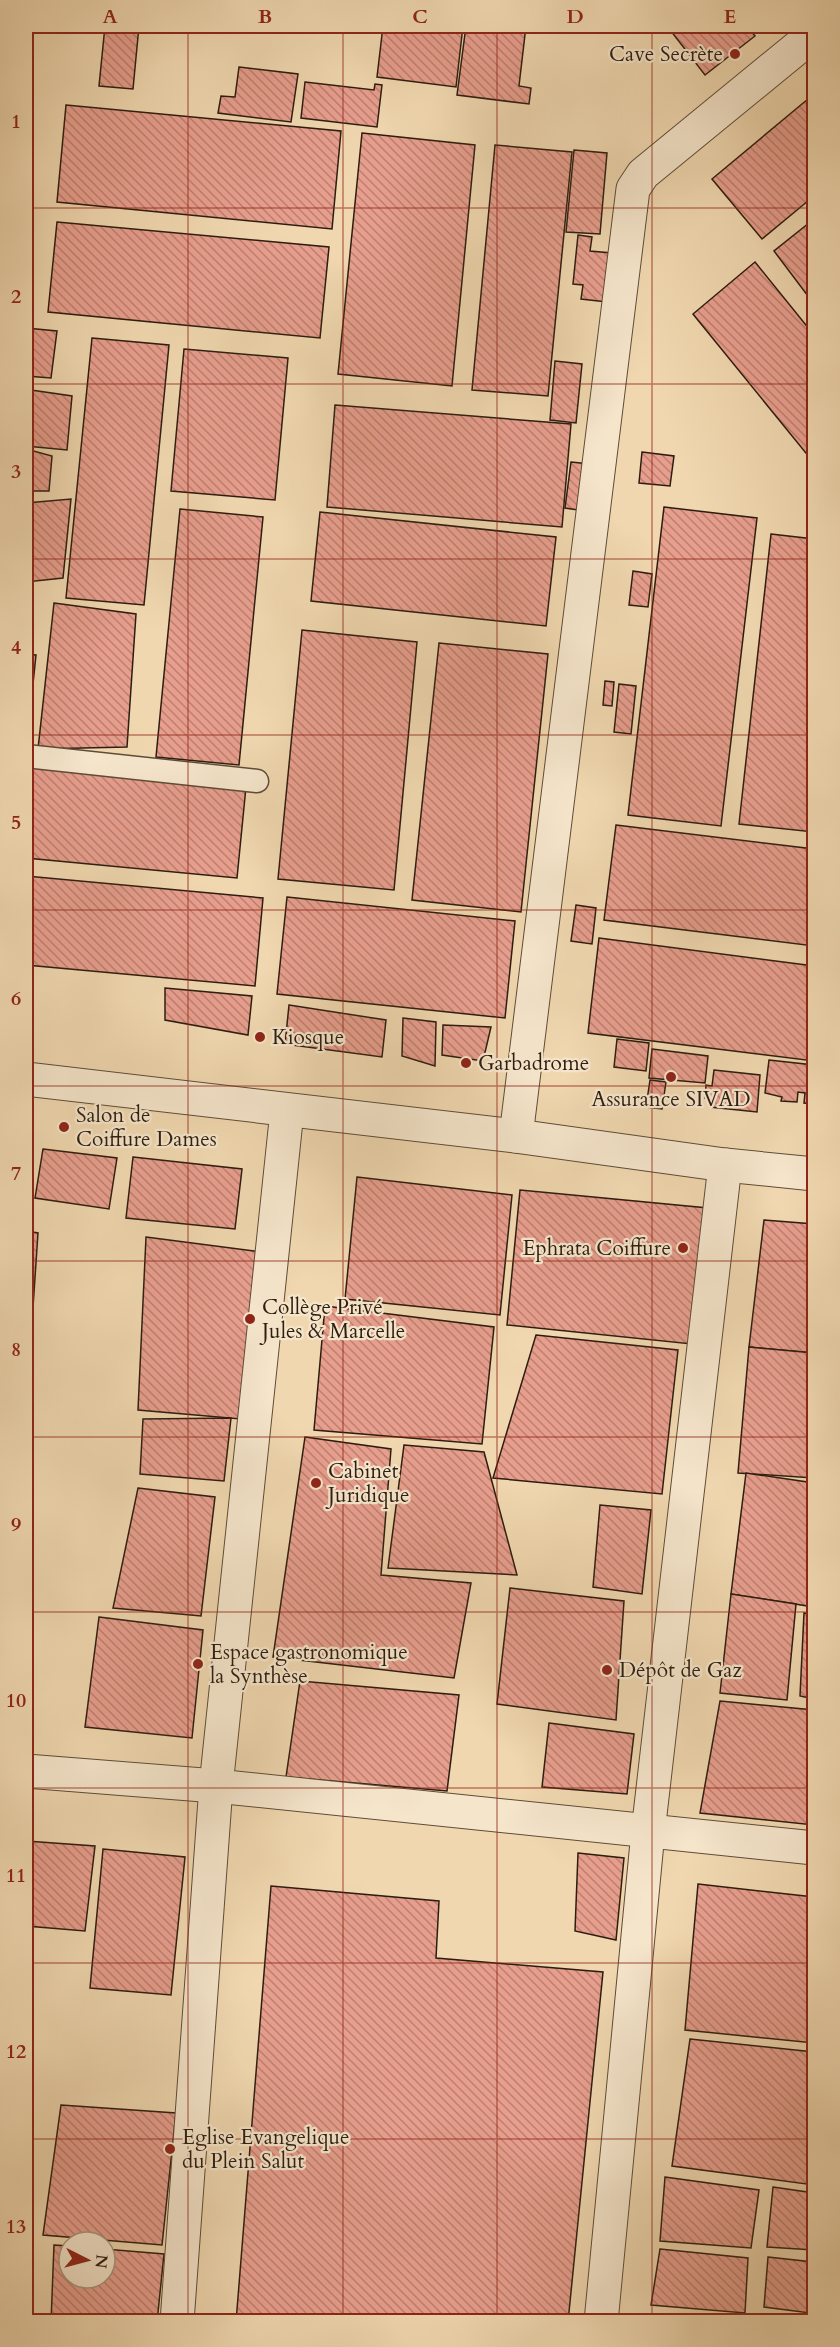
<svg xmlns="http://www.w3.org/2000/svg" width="840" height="2347" font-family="Cardo,serif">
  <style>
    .building { fill: url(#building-back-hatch); stroke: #2d1d10; stroke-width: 1.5 }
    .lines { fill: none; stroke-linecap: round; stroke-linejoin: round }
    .service-casing { stroke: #5e4c38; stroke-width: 25 }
    .minor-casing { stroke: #5e4c38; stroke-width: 35 }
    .service { stroke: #f5e5cb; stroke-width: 22 }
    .minor { stroke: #f5e5cb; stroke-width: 33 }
    .grid { fill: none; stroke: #8f2418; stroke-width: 1.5; stroke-opacity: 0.55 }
    .poi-dot { fill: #8f2418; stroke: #f5e5cb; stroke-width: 2 }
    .labels { text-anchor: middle; stroke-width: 4.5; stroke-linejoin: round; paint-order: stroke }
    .poi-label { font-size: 21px; fill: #2d1d10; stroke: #f5e5cb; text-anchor: start }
    .neatline { fill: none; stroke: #8f2418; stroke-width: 2 }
    .grid-label { font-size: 20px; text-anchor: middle; font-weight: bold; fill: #8f2418 }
  </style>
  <defs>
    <pattern id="building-back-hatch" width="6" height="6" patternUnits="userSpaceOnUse" patternTransform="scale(1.5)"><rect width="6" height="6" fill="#e89e8d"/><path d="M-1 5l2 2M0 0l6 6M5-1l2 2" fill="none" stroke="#bc8072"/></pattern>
  </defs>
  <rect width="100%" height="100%" fill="#f0d7af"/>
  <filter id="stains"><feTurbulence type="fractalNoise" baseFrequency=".00333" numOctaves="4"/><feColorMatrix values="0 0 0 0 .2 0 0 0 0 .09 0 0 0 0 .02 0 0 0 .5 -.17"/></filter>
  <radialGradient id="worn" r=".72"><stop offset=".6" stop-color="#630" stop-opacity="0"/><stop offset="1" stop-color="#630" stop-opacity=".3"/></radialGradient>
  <g class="building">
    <path d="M105 26H139L133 89 99 86Z"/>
    <path d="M383 26H463L456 87 377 77Z"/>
    <path d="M466 26H526L519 86 531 88 529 104 457 95Z"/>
    <path d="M667 26H747L755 36 705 75Z"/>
    <path d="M239 67 298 74 291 122 218 113 221 96 235 97Z"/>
    <path d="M305 82 374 90 375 84 382 85 377 127 301 118Z"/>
    <path d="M814 94V196L762 239 712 179Z"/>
    <path d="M66 105 341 131 332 229 57 202Z"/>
    <path d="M362 133 475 145 452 386 338 374Z"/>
    <path d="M495 145 572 152 548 396 472 390Z"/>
    <path d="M574 150 607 153 600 234 566 232Z"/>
    <path d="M814 219V304L774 251Z"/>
    <path d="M57 222 329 247 320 338 48 312Z"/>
    <path d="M578 235 592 237 590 251 612 253 607 302 581 299 583 285 573 284Z"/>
    <path d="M755 262 814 335V463L693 314Z"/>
    <path d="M26 328 57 331 51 378 26 376Z"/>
    <path d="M92 338 169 345 144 605 66 598Z"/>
    <path d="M184 349 288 358 275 500 171 491Z"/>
    <path d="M555 361 582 364 576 423 550 420Z"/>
    <path d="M31 390 72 396 67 450 26 446Z"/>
    <path d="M335 405 571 424 562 527 327 507Z"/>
    <path d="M26 449 52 456 49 491H26Z"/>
    <path d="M642 452 674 456 670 486 639 483Z"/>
    <path d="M571 462 590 464 585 511 565 508Z"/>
    <path d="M71 499 63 578 26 582V503Z"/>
    <path d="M664 507 757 518 721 826 628 815Z"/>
    <path d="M180 509 263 517 239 765 156 757Z"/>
    <path d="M320 512 556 537 546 626 311 601Z"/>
    <path d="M771 534 814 539V832L739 824Z"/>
    <path d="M633 571 652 574 648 607 629 605Z"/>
    <path d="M54 603 136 614 127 747 38 749Z"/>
    <path d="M302 630 417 642 394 890 278 879Z"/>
    <path d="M439 643 548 654 521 912 412 900Z"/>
    <path d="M26 654 36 655 27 742H26Z"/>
    <path d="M605 681 614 682 612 706 603 705Z"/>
    <path d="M619 684 636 686 631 734 614 732Z"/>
    <path d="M26 767 246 787 237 878 26 858Z"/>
    <path d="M616 825 814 849V946L604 920Z"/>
    <path d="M26 876 263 898 255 986 26 965Z"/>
    <path d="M287 897 515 921 505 1018 277 994Z"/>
    <path d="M576 905 596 908 592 944 571 941Z"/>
    <path d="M599 938 814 966V1061L588 1033Z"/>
    <path d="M165 988 252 996 248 1035 165 1020Z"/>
    <path d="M289 1005 386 1020 382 1057 285 1044Z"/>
    <path d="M403 1018 436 1022 435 1066 402 1056Z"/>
    <path d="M443 1025 491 1027 483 1061 442 1055Z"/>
    <path d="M617 1039 649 1043 646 1071 614 1067Z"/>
    <path d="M652 1049 708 1056 705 1083 649 1078Z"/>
    <path d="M769 1060 814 1065V1104L804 1103 805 1093 798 1092 797 1102 781 1101 782 1097 765 1093Z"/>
    <path d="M714 1070 760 1075 757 1112 710 1107 711 1099 705 1098 706 1085 712 1086Z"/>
    <path d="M650 1080 666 1082 662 1109 646 1107Z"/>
    <path d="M43 1149 117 1158 109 1209 35 1198Z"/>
    <path d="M133 1157 242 1169 235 1229 126 1218Z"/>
    <path d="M357 1177 512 1195 500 1315 345 1299Z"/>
    <path d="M520 1190 708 1208 692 1344 507 1325Z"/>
    <path d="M764 1220 814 1224V1353L749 1347Z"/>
    <path d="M26 1231 38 1233 28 1382 26 1381Z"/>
    <path d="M146 1237 261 1252 241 1419 138 1410Z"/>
    <path d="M325 1306 494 1327 482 1444 314 1430Z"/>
    <path d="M536 1335 678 1350 662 1494 493 1478Z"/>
    <path d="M749 1347 814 1353V1478L738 1473Z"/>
    <path d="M231 1418 224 1481 140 1474 143 1419Z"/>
    <path d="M305 1437 391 1449 381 1575 471 1583 454 1678 273 1657Z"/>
    <path d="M404 1445 484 1452 517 1575 388 1568Z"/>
    <path d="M746 1473 814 1483V1607L731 1594Z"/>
    <path d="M138 1488 215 1497 201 1616 113 1608Z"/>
    <path d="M600 1505 651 1510 642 1594 593 1587Z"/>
    <path d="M510 1588 624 1601 616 1720 497 1704Z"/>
    <path d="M731 1594 796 1604 787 1700 720 1693Z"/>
    <path d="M804 1613 814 1615V1699L800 1696Z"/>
    <path d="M99 1617 203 1630 192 1738 85 1727Z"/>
    <path d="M300 1681 459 1695 447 1791 286 1777Z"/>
    <path d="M720 1701 814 1710V1825L700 1813Z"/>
    <path d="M549 1723 634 1734 627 1794 542 1787Z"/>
    <path d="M26 1841 95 1846 85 1931 26 1926Z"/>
    <path d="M103 1849 185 1857 171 1995 90 1988Z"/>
    <path d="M578 1853 624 1858 616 1940 575 1931Z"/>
    <path d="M698 1884 814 1897V2043L685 2030Z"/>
    <path d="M271 1886 439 1901 436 1958 603 1972 568 2322H236Z"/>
    <path d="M690 2039 814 2052V2185L672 2166Z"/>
    <path d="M61 2105 176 2113 162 2245 43 2235Z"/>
    <path d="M665 2177 759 2190 751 2248 660 2241Z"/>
    <path d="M773 2187 814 2193V2250L767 2247Z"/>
    <path d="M54 2245 69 2246V2278H105V2249L164 2254 157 2322H51Z"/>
    <path d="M660 2249 748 2258 745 2313 651 2305Z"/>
    <path d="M768 2257 813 2262 810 2313 764 2307Z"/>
  </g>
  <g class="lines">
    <g class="service-casing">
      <path id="service" d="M26 756 257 781"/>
    </g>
    <g class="minor-casing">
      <g id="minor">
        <path d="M26 1079 516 1136 725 1165 814 1174"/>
        <path d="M516 1136 633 189 643 174 814 34"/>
        <path d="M26 1771 216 1786 814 1848"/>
        <path d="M177 2322 216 1786 287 1111"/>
        <path d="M601 2322 648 1832 725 1165"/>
      </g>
    </g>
    <use href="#service" class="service"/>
    <use href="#minor" class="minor"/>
  </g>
  <path class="grid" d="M188 26V2322M343 26V2322M497 26V2322M652 26V2322M26 208H814M26 384H814M26 559H814M26 735H814M26 910H814M26 1086H814M26 1261H814M26 1437H814M26 1612H814M26 1788H814M26 1963H814M26 2139H814"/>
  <g class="poi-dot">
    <circle cx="735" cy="54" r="6"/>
    <circle cx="260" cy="1037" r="6"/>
    <circle cx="466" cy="1063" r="6"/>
    <circle cx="671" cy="1077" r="6"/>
    <circle cx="64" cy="1127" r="6"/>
    <circle cx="683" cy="1248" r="6"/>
    <circle cx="250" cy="1319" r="6"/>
    <circle cx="316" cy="1483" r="6"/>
    <circle cx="198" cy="1664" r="6"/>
    <circle cx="607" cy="1670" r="6"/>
    <circle cx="170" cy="2149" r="6"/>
  </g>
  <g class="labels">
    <g class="poi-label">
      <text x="723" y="61" text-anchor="end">Cave Secrète</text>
      <text x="272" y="1044">Kiosque</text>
      <text x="478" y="1070">Garbadrome</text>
      <text x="671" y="1106" text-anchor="middle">Assurance SIVAD</text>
      <text x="76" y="1122">Salon de<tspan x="76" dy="24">Coiffure Dames</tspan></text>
      <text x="671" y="1255" text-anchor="end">Ephrata Coiffure</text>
      <text x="262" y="1314">Collège Privé<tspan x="262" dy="24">Jules &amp; Marcelle</tspan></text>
      <text x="328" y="1478">Cabinet<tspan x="328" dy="24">Juridique</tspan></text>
      <text x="210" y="1659">Espace gastronomique<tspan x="210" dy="24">la Synthèse</tspan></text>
      <text x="619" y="1677">Dépôt de Gaz</text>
      <text x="182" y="2144">Eglise Evangelique<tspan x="182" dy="24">du Plein Salut</tspan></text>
    </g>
  </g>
  <rect width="840" height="2347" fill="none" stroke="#f0d7af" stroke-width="66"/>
  <g transform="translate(87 2260) rotate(96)"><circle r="28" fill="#f5e5cb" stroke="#a59580" stroke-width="1.5"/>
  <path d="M0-4.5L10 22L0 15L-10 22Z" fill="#8f2418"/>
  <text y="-9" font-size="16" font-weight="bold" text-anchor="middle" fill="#2d1d10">N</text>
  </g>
  <rect x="33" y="33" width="774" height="2281" class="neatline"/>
  <g class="grid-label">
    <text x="110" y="23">A</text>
    <text x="265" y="23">B</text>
    <text x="420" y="23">C</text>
    <text x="575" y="23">D</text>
    <text x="730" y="23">E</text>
    <text x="16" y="128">1</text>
    <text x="16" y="303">2</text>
    <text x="16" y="478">3</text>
    <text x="16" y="654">4</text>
    <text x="16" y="829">5</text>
    <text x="16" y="1005">6</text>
    <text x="16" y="1180">7</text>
    <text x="16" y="1356">8</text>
    <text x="16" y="1531">9</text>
    <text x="16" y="1707">10</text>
    <text x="16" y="1882">11</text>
    <text x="16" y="2058">12</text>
    <text x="16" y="2233">13</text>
  </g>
  <rect width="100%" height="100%" filter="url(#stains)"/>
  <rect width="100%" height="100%" fill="url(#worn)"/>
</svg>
